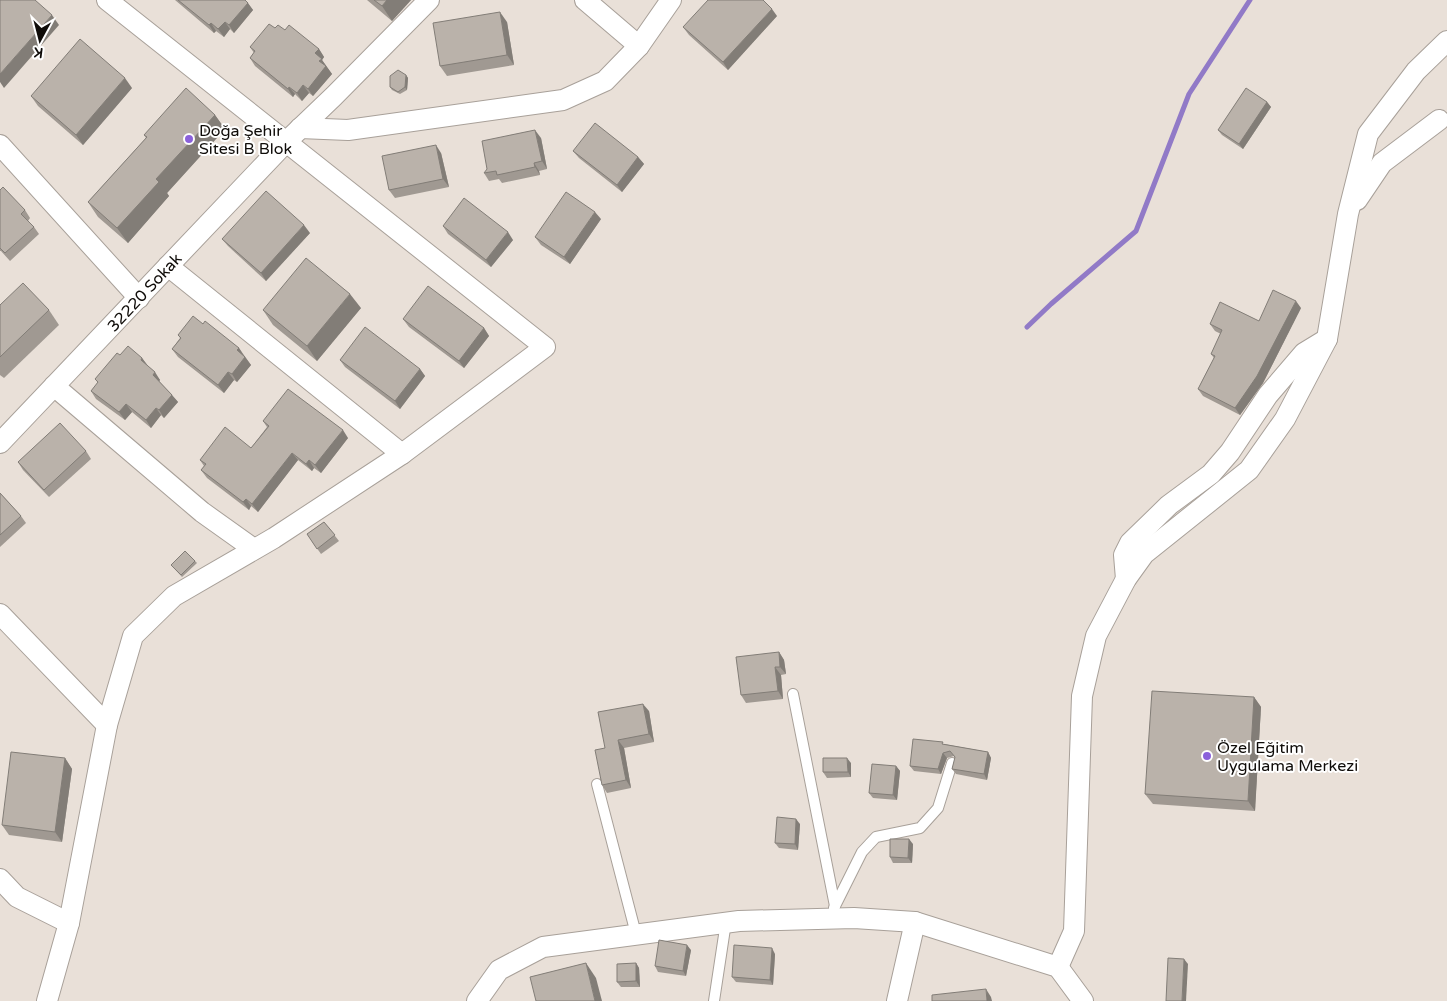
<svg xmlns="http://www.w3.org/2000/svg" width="1447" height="1001" font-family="'Varela Round',sans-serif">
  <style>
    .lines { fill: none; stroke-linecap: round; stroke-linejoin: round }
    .stream { stroke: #917ac7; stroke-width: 5 }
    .lane-casing { stroke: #a8a099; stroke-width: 12 }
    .street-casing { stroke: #a8a099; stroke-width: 22 }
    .lane { stroke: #fff; stroke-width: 10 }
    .street { stroke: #fff; stroke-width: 20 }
    .wall { fill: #a09992 }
    .shaded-wall { fill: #827d77 }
    .building { fill: #bab2aa; stroke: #827d77 }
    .poi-dot { fill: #8b61db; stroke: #fff; stroke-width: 2 }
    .labels { text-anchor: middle; stroke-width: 4; stroke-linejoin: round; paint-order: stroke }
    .poi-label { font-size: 16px; fill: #0f0c09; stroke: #fff; text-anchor: start }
    .street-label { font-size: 16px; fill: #0f0c09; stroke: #fff }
  </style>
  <rect width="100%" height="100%" fill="#e9e0d8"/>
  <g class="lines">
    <path class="stream" d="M1027 327 1051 304 1136 231 1189 94 1250 0"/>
    <g class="lane-casing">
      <g id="lane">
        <path d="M793 694 835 906"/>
        <path d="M597 784 636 934"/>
        <path d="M834 908 862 852 876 837 920 828 938 808 952 763"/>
        <path d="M714 1001 726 922"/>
      </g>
    </g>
    <g class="street-casing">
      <g id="street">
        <path d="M585 0 639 46"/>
        <path d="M300 128 348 130 563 100 605 81 639 46 671 0"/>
        <path d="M0 145 139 298"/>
        <path d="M1357 200 1382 163 1439 120"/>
        <path d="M168 266 402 454"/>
        <path d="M54 386 202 512 254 549"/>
        <path d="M0 443 287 141 334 96 429 0"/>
        <path d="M1126 579 1124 555 1130 543 1169 505 1211 474 1230 452 1268 395 1304 353 1327 339"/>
        <path d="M0 614 107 725"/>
        <path d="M0 879 17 897 69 923"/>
        <path d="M1058 967 1074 931 1082 696 1096 636 1126 579 1144 554 1249 470 1285 419 1327 339 1348 214 1368 134 1416 71 1447 41"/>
        <path d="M47 1001 69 923 107 725 133 636 174 596 274 538 402 454 545 347 107 0"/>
        <path d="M477 1001 499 970 543 947 739 921 854 918 915 922 1058 967 1083 1001"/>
        <path d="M897 1001 915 922"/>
      </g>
    </g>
    <use href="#lane" class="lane"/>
    <use href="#street" class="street"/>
  </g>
  <g class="wall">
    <path d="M175 0H245L253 10 234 33 230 29 224 37 216 31 214 33Z"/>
    <path d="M367 0H411L392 21Z"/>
    <path d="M777 16 728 70 689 35 683 27Z"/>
    <path d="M507 22 514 65 447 76 440 66Z"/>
    <path d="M275 28 285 30 319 49 324 57 322 60 332 74 313 96 309 93 302 101 295 94 293 97 255 66 250 58 254 53 250 47Z"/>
    <path d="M406 75 408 78 407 90 400 94 392 90 390 87Z"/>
    <path d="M132 88 83 145 38 106 31 96Z"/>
    <path d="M1267 102 1271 107 1243 149 1222 135 1218 130Z"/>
    <path d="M215 115 225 129 167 193 169 196 128 243 98 217 88 202 146 138 144 135Z"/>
    <path d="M541 138 547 169 539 171 540 175 502 183 499 179 489 181 484 173Z"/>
    <path d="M573 151 638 157 644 164 622 192 579 158Z"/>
    <path d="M441 153 449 187 395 198 389 190Z"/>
    <path d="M0 190 25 210 30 218 28 221 34 227 39 234 10 261 1 251H0Z"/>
    <path d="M601 219 570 264 541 245 535 237Z"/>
    <path d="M443 226 513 240 491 267 448 234Z"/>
    <path d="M310 233 266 281 228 246 222 239Z"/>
    <path d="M0 305 49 310 59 325 4 378 0 375Z"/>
    <path d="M361 308 317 361 273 325 263 310Z"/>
    <path d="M1301 308 1263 383 1240 415 1203 396 1198 389 1214 358 1211 354 1221 334 1215 331 1210 324 1259 321Z"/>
    <path d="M403 319 484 328 489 336 464 368 409 327Z"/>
    <path d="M203 324 239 348 251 365 237 382 234 380 224 393 178 357 172 349 180 338 178 335Z"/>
    <path d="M120 355 142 358 148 366 160 380 159 381 178 402 164 418 161 415 151 428 132 412 125 420 96 399 91 391 98 383 95 379Z"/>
    <path d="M340 360 420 369 425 376 400 409 345 367Z"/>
    <path d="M263 421 348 438 321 473 314 468 312 471 298 460 258 512 251 506 249 510 207 478 201 470 204 466 200 460 251 448 267 427Z"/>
    <path d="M86 451 91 459 49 497 23 470 18 462Z"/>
    <path d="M0 493 21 516 26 523 0 547Z"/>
    <path d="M324 522 339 541 321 554 307 534Z"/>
    <path d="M195 561 197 563 182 577 171 565Z"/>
    <path d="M779 652 784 660 786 674 781 675 783 699 746 703 741 695Z"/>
    <path d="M1254 697 1261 707 1255 811 1153 804 1145 794Z"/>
    <path d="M649 711 654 742 624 748 631 788 607 793 602 785 605 748Z"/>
    <path d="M944 744 988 752 991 758 987 780 956 774 952 769 955 758 954 756 947 758 941 774 914 771 910 766Z"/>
    <path d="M65 758 72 769 62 842 9 835 2 825Z"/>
    <path d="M851 763V777L827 778 823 772Z"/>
    <path d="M896 766 900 771 897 800 873 798 869 793Z"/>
    <path d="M800 824 798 850 779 848 775 843Z"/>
    <path d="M913 844 912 863H893L890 857Z"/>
    <path d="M691 950 686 976 658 972 655 966Z"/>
    <path d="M775 954 773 985 736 982 732 977Z"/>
    <path d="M636 963 639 968 640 987H621L617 982Z"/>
  </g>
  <g class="shaded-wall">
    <path d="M387 0H411L392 21 382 6Z"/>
    <path d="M248 3 253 10 234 33 229 25Z"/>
    <path d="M772 9 777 16 728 70 723 62Z"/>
    <path d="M500 12 507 22 514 65 507 55Z"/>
    <path d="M52 15 59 25 4 88 0 82V74Z"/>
    <path d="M225 22 230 29 224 37 218 29Z"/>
    <path d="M211 23 216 31 214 33 209 25Z"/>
    <path d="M319 49 324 57 322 60 332 74 313 96 308 89 319 61 315 53Z"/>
    <path d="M406 75 408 78 407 90 405 87Z"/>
    <path d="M125 78 132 88 83 145 76 135Z"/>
    <path d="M303 85 309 93 302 101 297 93Z"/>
    <path d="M289 87 295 94 293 97 288 89Z"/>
    <path d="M1267 102 1271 107 1243 149 1239 144Z"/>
    <path d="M215 115 225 129 167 193 169 196 128 243 117 228 156 179Z"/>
    <path d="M535 130 541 138 547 169 542 161Z"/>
    <path d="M436 145 441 153 449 187 443 179Z"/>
    <path d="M638 157 644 164 622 192 617 185Z"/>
    <path d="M534 163 539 171 540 175 535 167Z"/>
    <path d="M595 212 601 219 570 264 564 257Z"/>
    <path d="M304 225 310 233 266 281 261 273Z"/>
    <path d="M508 232 513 240 491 267 486 260Z"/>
    <path d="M350 294 361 308 317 361 307 346Z"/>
    <path d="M1296 301 1301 308 1263 383 1240 415 1235 408Z"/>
    <path d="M484 328 489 336 464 368 459 361Z"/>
    <path d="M239 348 244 356 242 358 237 350Z"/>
    <path d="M245 357 251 365 237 382 232 374Z"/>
    <path d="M142 358 148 366 141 360Z"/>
    <path d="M420 369 425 376 400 409 395 401Z"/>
    <path d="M155 372 160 380 158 383 153 375Z"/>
    <path d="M228 372 234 380 224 393 218 385Z"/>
    <path d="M172 395 178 402 164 418 159 410Z"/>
    <path d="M126 404 132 412 125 420 119 412Z"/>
    <path d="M156 408 161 415 151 428 146 420Z"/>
    <path d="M343 430 348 438 321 473 315 465Z"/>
    <path d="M292 453 298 460 258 512 252 504Z"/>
    <path d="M309 460 314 468 312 471 306 464Z"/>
    <path d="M246 499 251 506 249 510 243 502Z"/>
    <path d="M779 652 784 660 786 674 780 667Z"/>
    <path d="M775 667 781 675 783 699 778 691Z"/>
    <path d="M1254 697 1261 707 1255 811 1248 801Z"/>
    <path d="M643 704 649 711 654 742 649 734Z"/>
    <path d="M618 740 624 748 631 788 626 780Z"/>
    <path d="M988 752 991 758 987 780 984 774Z"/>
    <path d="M943 753 947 758 941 774 938 769Z"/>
    <path d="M65 758 72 769 62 842 55 832Z"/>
    <path d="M847 758 851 763V777L848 772Z"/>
    <path d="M896 766 900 771 897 800 893 795Z"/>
    <path d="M796 819 800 824 798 850 795 844Z"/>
    <path d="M909 839 913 844 912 863 908 858Z"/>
    <path d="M687 945 691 950 686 976 683 971Z"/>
    <path d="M772 948 775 954 773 985 770 980Z"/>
    <path d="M1184 959 1188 964 1186 1001H1182Z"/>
    <path d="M586 963 596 978 602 1001H595Z"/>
    <path d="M636 963 639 968 640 987 636 981Z"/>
    <path d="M986 989 991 997 992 1001H987Z"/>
  </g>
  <g class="building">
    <path d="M0 0H35L52 15 0 74Z"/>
    <path d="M178 0H245L248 3 229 25 225 22 218 29 211 23 209 25Z"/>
    <path d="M374 0H387L382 6Z"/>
    <path d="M708 0H763L772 9 723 62 683 27Z"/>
    <path d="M500 12 507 55 440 66 433 23Z"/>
    <path d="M269 24 275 28 278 25 285 30 289 25 319 49 315 53 322 59 319 61 326 66 308 89 303 85 297 93 289 87 288 89 250 58 255 51 250 47Z"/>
    <path d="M80 39 125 78 76 135 31 96Z"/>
    <path d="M398 70 406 75 405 87 398 92 390 87V76Z"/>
    <path d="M186 88 215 115 156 179 159 182 117 228 88 202 147 137 144 135Z"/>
    <path d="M1246 88 1267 102 1239 144 1218 130Z"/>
    <path d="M595 123 638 157 617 185 573 151Z"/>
    <path d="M535 130 542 161 534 163 535 167 497 175 496 171 484 173 487 169 482 141Z"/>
    <path d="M436 145 443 179 389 190 382 156Z"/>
    <path d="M3 187 25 210 21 214 34 227 5 253 0 248V190Z"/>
    <path d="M266 191 304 225 261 273 222 239Z"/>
    <path d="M566 192 595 212 564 257 535 237Z"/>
    <path d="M464 198 508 232 486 260 443 226Z"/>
    <path d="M306 258 350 294 307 346 263 310Z"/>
    <path d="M23 283 49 310 0 357V305Z"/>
    <path d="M428 286 484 328 459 361 403 319Z"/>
    <path d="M1273 290 1296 301 1257 376 1235 408 1198 389 1215 356 1211 354 1222 330 1210 324 1220 302 1259 321Z"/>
    <path d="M193 316 203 324 205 321 239 348 237 350 245 357 232 374 228 372 218 385 172 349 181 338 178 335Z"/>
    <path d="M365 327 420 369 395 401 340 360Z"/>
    <path d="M128 346 142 358 141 360 155 372 153 375 172 395 159 410 156 408 146 420 126 404 119 412 91 391 98 382 95 379 117 353 120 355Z"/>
    <path d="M288 389 343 430 315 465 309 460 306 464 292 453 252 504 246 499 243 502 201 470 206 464 200 460 225 427 251 448 269 426 263 421Z"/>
    <path d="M60 423 86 451 44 490 18 462Z"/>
    <path d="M0 493 21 516 0 535Z"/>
    <path d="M324 522 335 535 317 549 307 534Z"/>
    <path d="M185 551 195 561 181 575 171 565Z"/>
    <path d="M779 652 780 667H775L778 691 741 695 736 657Z"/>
    <path d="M1152 691 1254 697 1248 801 1145 794Z"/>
    <path d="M643 704 649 734 618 740 626 780 602 785 595 750 605 748 598 712Z"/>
    <path d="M913 739 943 742 942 744 988 752 984 774 952 769 955 757 950 751 943 753 938 769 910 766Z"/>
    <path d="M11 752 65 758 55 832 2 825Z"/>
    <path d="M823 758H847L848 772H823Z"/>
    <path d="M872 764 896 766 893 795 869 793Z"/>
    <path d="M777 817 796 819 795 844 775 843Z"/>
    <path d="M890 839H909L908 858 890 857Z"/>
    <path d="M659 940 687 945 683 971 655 966Z"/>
    <path d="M734 945 772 948 770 980 732 977Z"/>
    <path d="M1168 958 1184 959 1182 1001H1166Z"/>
    <path d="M586 963 595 1001H536L530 977Z"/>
    <path d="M636 963V981L617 982V964Z"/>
    <path d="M986 989 987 1001H932V995Z"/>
  </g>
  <g class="poi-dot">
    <circle cx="189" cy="139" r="5"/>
    <circle cx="1207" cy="756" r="5"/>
  </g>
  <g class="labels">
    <g class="poi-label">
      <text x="199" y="136">Doğa Şehir<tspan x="199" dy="18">Sitesi B Blok</tspan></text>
      <text x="1217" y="753">Özel Eğitim<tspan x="1217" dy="18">Uygulama Merkezi</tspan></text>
    </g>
    <g class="street-label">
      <text transform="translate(144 292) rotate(-47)" y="6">32220 Sokak</text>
    </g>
  </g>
  <g transform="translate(40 40) rotate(187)" stroke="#ffffff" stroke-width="4" paint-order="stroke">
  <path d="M0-4L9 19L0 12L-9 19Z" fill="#0f0c09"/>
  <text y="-8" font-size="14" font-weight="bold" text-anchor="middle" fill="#0f0c09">K</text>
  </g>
</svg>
